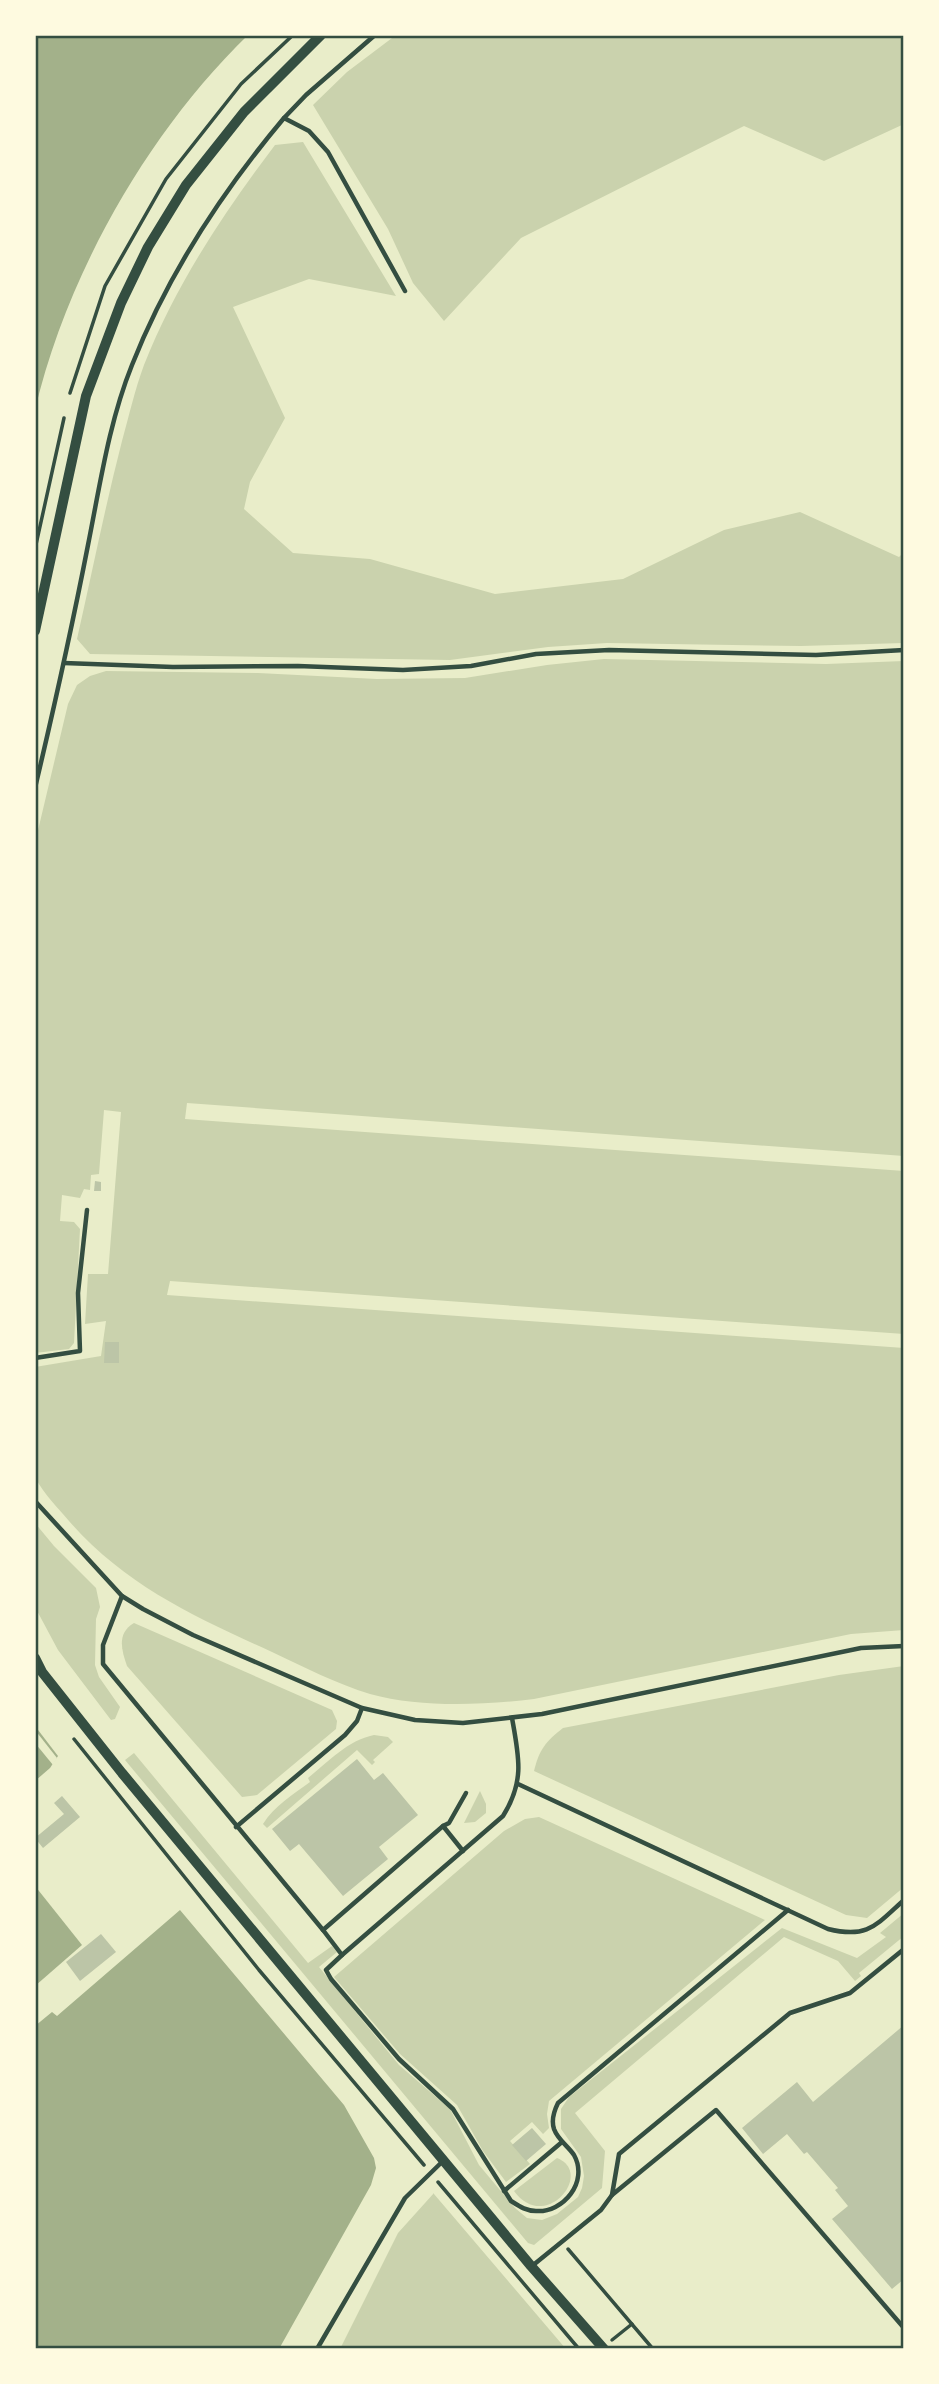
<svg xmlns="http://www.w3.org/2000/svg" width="939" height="2384" font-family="'Fira Sans Condensed',sans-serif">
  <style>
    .green { fill: #cad2ad }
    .water { fill: #a3b18a }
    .pier { fill: #e9edc9 }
    .building { fill: #bcc5a7 }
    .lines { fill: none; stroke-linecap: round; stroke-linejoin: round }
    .path { stroke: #344e41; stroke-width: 3.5 }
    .service { stroke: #344e41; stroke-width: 4.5 }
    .tertiary { stroke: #344e41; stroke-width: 10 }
    .neatline { fill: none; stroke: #344e41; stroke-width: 2.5 }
  </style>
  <rect width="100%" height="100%" fill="#e9edc9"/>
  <g class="green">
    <path d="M396 35H904V124L824 161 744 126 521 238 444 321 413 283 388 229 313 105 347 72Z"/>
    <path d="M303 142 396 296 309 279 233 307 285 418 250 482 244 509 293 553 370 559 495 594 623 579 724 530 800 512 899 557 904 552V643L801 646 607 643 548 647 450 660 90 654 77 639C92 573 105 507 122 441 129 416 135 389 144 365 176 284 223 214 275 145Z"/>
    <path d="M604 659 826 664 904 661V1156L187 1103 185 1119 904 1171V1334L170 1281 167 1295 904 1348V1630L851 1634 534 1699C483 1705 421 1708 370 1694 337 1684 304 1667 272 1652 195 1617 126 1586 69 1521 58 1508 44 1494 36 1479 31 1468 35 1385 35 1367L101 1356 106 1321 85 1324 88 1274H108L121 1112 104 1110 99 1174 91 1175 90 1190 84 1189 80 1198 62 1195 60 1221 74 1222 80 1229 74 1343 69 1349 35 1353V843L68 704 77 685 90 676 106 671 258 673 377 679 465 678 547 665Z"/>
    <path d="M35 1523 54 1546 96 1588 100 1607 96 1619 95 1665 99 1677 120 1707 115 1719 111 1720 58 1650 35 1607Z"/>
    <path d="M134 1623 332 1710 337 1721 336 1729 257 1795 242 1797 127 1666C121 1649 117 1633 134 1623Z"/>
    <path d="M904 1666V1887L867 1918 846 1915 534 1771C539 1750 546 1741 563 1728L839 1675Z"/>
    <path d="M374 1735 388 1737 393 1742 373 1760 375 1762 372 1765 357 1750 267 1828 263 1824C274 1806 294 1794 310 1782L308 1778C328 1762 348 1740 374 1735Z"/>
    <path d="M134 1753 308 1963 332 1946 337 1952 319 1967 399 2065 450 2109 479 2165 515 2208 527 2218 542 2220 557 2214 578 2197 582 2188 584 2176 581 2157 561 2129V2109L569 2097 782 1928 857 1958 886 1937 880 1933 904 1913V1936L859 1973 861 1976 855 1981 838 1961 784 1937 575 2113 605 2151 602 2188 534 2245 528 2243 125 1760Z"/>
    <path d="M480 1791 486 1804V1813L475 1822 464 1823Z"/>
    <path d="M539 1817 765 1920 549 2101 547 2114 549 2128 543 2134 532 2122 510 2141 530 2164 506 2182 483 2151 457 2105 400 2054 334 1977 504 1831 525 1819Z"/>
    <path d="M557 2158C595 2173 545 2234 514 2191Z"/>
    <path d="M434 2193V2194L566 2349H340L398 2233Z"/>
  </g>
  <g class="water">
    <path d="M35 35H248C148 132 67 274 35 410Z"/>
    <path d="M35 1726 58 1756 50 1768 35 1781Z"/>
    <path d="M35 1886 82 1945 35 1986Z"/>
    <path d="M180 1910 344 2105 374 2158 376 2168 371 2185 279 2349H35V2026L52 2012 57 2016Z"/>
  </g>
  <path class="pier" d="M35 1730 57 1758 53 1765 35 1743Z"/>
  <g class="building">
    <path d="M95 1181 101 1182V1191H94Z"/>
    <path d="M105 1342H119V1363H104Z"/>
    <path d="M357 1759 374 1780 383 1773 418 1815 379 1847 388 1859 343 1896 299 1844 290 1851 272 1829Z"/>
    <path d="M62 1796 80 1817 43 1848 35 1838 64 1814 54 1803Z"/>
    <path d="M101 1934 116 1952 80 1981 66 1962Z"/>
    <path d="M904 2025V2279L892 2289 832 2219 848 2206 835 2190 838 2188 807 2152 804 2154 787 2134 763 2154 742 2128 797 2082 813 2102Z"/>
    <path d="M532 2128 546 2144 526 2161 512 2145Z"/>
  </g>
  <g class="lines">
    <g class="path">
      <path d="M70 393 105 286 166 179 241 84 293 35"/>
      <path d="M35 549 64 418"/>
      <path d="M74 1739 259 1970 424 2165"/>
      <path d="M438 2182 579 2349"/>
      <path d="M568 2249 653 2349"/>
      <path d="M612 2340 632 2324"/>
    </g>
    <g class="service">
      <path d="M284 118 306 95 375 35"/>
      <path d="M64 663 173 667 298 666 403 670 471 666 536 654 609 650 816 655 904 650"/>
      <path d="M35 788C54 708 72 627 88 545 100 485 109 422 132 365 168 274 221 193 284 118L309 131 328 152 405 291"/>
      <path d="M35 1358 80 1351 78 1293 87 1210"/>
      <path d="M35 1501 122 1596 143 1609 193 1635 362 1708 415 1720 463 1723 542 1714 861 1648 904 1646"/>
      <path d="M122 1596 103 1645V1664L323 1930 443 1826 463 1851"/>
      <path d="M518 1784 828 1929C868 1939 876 1925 904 1900"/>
      <path d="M443 1826 449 1823 466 1793"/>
      <path d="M236 1827 345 1735 357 1721 362 1708"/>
      <path d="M323 1930 342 1955 503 1816C525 1781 519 1757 512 1718"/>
      <path d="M904 1949 850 1993 790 2013 619 2154 612 2195 716 2110 904 2328"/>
      <path d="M342 1955 326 1970 331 1979 399 2059 453 2109 511 2201C519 2206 526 2211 536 2211 563 2213 589 2182 574 2155 568 2146 558 2140 554 2129 551 2120 554 2111 558 2103L788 1910"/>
      <path d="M504 2191 562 2142"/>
      <path d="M532 2266 601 2210 612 2195"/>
      <path d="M317 2349 405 2198 444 2160"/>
    </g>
    <g class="tertiary">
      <path d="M35 631 86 396 121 303 148 247 186 185 244 112 321 35"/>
      <path d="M35 1658 42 1672 122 1773 531 2266 604 2349"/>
    </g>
  </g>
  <rect width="939" height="2384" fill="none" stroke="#fefae0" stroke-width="74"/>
  <rect x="37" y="37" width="865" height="2310" class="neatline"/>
</svg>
